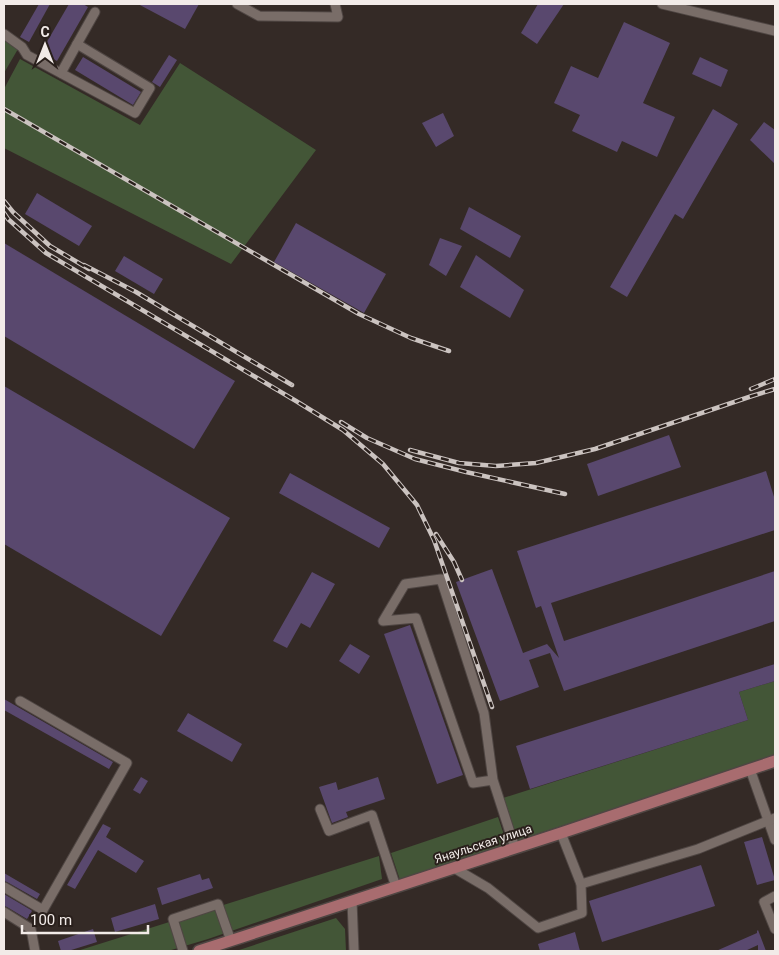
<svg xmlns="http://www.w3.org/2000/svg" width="779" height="955" font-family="Roboto,sans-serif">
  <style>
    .green { fill: #435637 }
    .building { fill: #59486e }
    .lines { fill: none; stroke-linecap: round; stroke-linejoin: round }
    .minor-casing { stroke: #4f4643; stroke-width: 11 }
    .major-casing { stroke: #4f4643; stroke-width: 14 }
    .minor { stroke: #796d68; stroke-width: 9 }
    .major { stroke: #a86c6f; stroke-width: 11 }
    .rail-casing { stroke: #cbc3c0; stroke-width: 4.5 }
    .rail { stroke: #2a201c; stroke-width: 2.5; stroke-dasharray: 8; stroke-linecap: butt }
    .labels { text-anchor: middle; stroke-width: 4; stroke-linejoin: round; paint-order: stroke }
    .street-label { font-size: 12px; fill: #f2ebe8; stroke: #2a201c }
  </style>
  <rect width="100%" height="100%" fill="#342a26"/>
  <g class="green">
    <path d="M4 40 18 49 4 73Z"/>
    <path d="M20 59 140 125 180 63 316 150 231 264 4 148V89Z"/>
    <path d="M775 681V757L518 840 503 798 748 720 739 692Z"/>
    <path d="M498 817 508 847 401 883 391 853Z"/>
    <path d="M379 856 382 879 208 939 168 951H77Z"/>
    <path d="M336 918 345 929 346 951H236Z"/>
  </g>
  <g class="building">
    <path d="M39 4H50L29 42 20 37Z"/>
    <path d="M69 4H83L88 7 57 61 41 52Z"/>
    <path d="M138 4H199L185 29Z"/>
    <path d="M538 4H564L537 44 521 33Z"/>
    <path d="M624 22 670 43 643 103 675 117 657 157 622 141 617 152 572 131 580 115 554 103 571 66 598 78Z"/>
    <path d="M169 55 177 60 160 87 152 82Z"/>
    <path d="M83 57 141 92 133 105 75 70Z"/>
    <path d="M700 57 728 70 721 87 692 74Z"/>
    <path d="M713 109 738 124 683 219 675 214 627 297 610 287Z"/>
    <path d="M443 113 454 136 436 147 422 123Z"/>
    <path d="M764 122 775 130V164L750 140Z"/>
    <path d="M37 193 92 226 79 246 25 214Z"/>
    <path d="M469 207 521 236 510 258 460 229Z"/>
    <path d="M296 223 386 274 364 313 274 262Z"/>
    <path d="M440 238 462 246 446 276 429 265Z"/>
    <path d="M4 243 235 381 194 449 4 336Z"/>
    <path d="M476 255 524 290 510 318 460 287Z"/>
    <path d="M124 256 163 279 154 294 115 271Z"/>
    <path d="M4 386 230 518 161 636 4 544Z"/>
    <path d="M669 435 681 467 598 496 587 464Z"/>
    <path d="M766 471 775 500V530L551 603 564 641 775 571V621L564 691 550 653 529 660 539 687 500 701 456 582 492 569 523 653 547 644 559 658 541 606 536 608 517 551Z"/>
    <path d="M290 473 390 528 379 548 279 493Z"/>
    <path d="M312 572 335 584 310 628 301 623 287 648 273 641Z"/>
    <path d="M410 625 463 775 437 784 384 634Z"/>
    <path d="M350 644 370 656 359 674 339 661Z"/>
    <path d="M775 664V681L739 692 748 720 530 789 516 746Z"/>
    <path d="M4 699 113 762 109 769 4 710Z"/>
    <path d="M188 713 242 744 232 762 177 731Z"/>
    <path d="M141 777 148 781 140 794 133 790Z"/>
    <path d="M378 777 385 799 346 812 348 817 332 823 319 787 336 782 338 790Z"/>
    <path d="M103 824 111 828 106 837 144 861 136 873 98 850 75 889 67 885Z"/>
    <path d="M762 837 775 880 757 885 744 842Z"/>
    <path d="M701 865 715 906 602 942 589 901Z"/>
    <path d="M4 873 40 894 37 899 7 882 4 881Z"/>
    <path d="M200 874 202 880 209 878 213 888 162 905 157 888Z"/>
    <path d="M4 894 31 910 32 911 27 919 7 907 4 906Z"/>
    <path d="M155 904 159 919 115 932 111 918Z"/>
    <path d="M93 929 97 942 68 951H61L58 941Z"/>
    <path d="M758 930 766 951H758V945L745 951H716L757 933V931Z"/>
    <path d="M575 932 580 951H540L538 944Z"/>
  </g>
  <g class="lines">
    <g class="minor-casing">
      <g id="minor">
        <path d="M237 4 259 16 338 17 335 4"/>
        <path d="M662 4 775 31"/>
        <path d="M4 34 22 47 27 55 135 113 150 88 77 44 95 12"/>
        <path d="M61 73 77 44"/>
        <path d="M750 769 775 840"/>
        <path d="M493 780 473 783 416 618 383 621 405 584 441 579 484 713 493 780 515 848"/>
        <path d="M320 809 329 831 372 815 396 887"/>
        <path d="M454 868 488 888 538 928 582 913 581 884 561 833"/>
        <path d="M581 884 698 849 775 818"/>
        <path d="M4 887 43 910 127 763 20 701"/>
        <path d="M775 896 764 902 775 929"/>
        <path d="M352 901 354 951"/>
        <path d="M4 912 31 929 35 951"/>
        <path d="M183 951 173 919 218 904 231 941"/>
      </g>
    </g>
    <g class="major-casing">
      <path id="major" d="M199 951 561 833 775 761"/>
    </g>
    <use href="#minor" class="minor"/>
    <use href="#major" class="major"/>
    <g class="rail-casing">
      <g id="rail">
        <path d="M4 109 359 314 411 338 449 351"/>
        <path d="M4 201 13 212 50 246 89 269"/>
        <path d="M4 213 8 219 46 253 296 401 343 430 383 464 417 505 434 540 492 707"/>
        <path d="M84 265 136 292 292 385"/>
        <path d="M751 389 775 379"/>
        <path d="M341 422 367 438 415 459 466 472 565 494"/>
        <path d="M410 450 459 463 496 466 536 463 595 449 752 396 775 389"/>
        <path d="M436 534 454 562 462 580"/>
      </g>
    </g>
    <use href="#rail" class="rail"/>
  </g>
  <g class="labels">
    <g class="street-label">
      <text transform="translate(483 844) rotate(-18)" y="4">Янаульская улица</text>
    </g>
  </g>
  <rect width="779" height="955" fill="none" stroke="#f2ebe8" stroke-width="10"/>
  <g transform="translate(45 45)" stroke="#2a201c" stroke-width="4" paint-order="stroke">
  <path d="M0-4L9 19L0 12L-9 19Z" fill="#f2ebe8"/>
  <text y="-8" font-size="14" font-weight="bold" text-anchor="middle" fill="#f2ebe8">С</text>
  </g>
  <path d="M22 925v8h126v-8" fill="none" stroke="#f2ebe8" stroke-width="2.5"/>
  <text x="30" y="925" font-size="15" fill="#f2ebe8" stroke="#2a201c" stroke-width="4" paint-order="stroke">100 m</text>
</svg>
